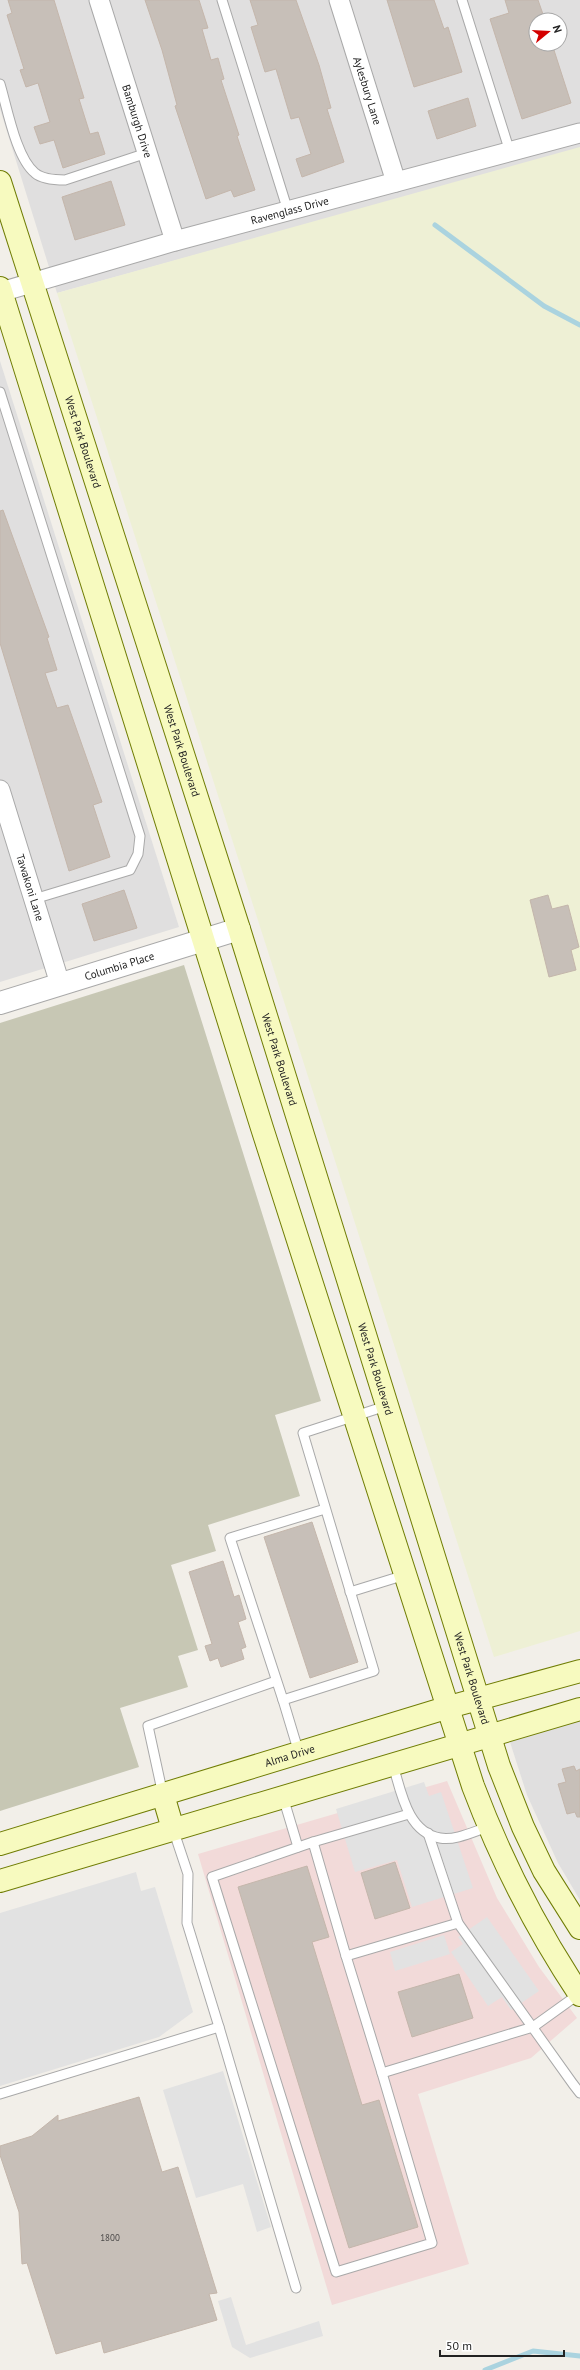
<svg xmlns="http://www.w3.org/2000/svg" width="580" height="2370" font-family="'PT Sans',sans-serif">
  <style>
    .residential { fill: #e0dfdf; fill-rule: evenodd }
    .commercial { fill: #f2dad9 }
    .construction { fill: #c7c7b4 }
    .farmland { fill: #eef0d5 }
    .parking { fill: #e2e2e2 }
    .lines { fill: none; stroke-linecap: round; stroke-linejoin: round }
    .stream { stroke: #aad3df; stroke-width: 5 }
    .building { fill: #c7bfb8; stroke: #c4b6ab }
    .service-casing { stroke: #a9a9a9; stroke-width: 11 }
    .minor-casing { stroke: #a9a9a9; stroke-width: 21 }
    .tertiary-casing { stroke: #a9a9a9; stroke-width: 24 }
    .secondary-casing { stroke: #707d05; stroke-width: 24 }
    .service { stroke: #fff; stroke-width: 9 }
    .minor { stroke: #fff; stroke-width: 19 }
    .tertiary { stroke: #fff; stroke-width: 22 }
    .secondary { stroke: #f7fabf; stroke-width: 22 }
    .labels { text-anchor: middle; stroke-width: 3; stroke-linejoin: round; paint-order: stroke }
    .number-label { font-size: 9px; fill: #4b4948 }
    .street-label { font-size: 11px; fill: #222; stroke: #fff }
  </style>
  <rect width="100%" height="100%" fill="#f2efe9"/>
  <g class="residential">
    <path d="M0 0H580V149L57 293 0 109ZM536 20H560V44H536Z"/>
    <path d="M0 361 179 927 0 982Z"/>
    <path d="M580 1721V1900L558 1863 527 1795 510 1742Z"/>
  </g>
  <path class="commercial" d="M447 1781 497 1898 539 1967 577 2018 531 2058 418 2094 469 2264 332 2305 198 1854Z"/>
  <path class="construction" d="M184 965 321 1401 275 1415 300 1496 208 1525 216 1551 171 1565 198 1650 178 1656 188 1687 120 1708 139 1767 0 1811V1023Z"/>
  <path class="farmland" d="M580 147V1631L494 1657 57 293Z"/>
  <g class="parking">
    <path d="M424 1782 429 1796 441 1792 473 1888 412 1907 397 1860 355 1872 336 1809Z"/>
    <path d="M136 1872 141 1891 155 1887 193 2012 159 2037 0 2086V1913Z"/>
    <path d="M487 1917 539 1991 511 2010 502 1997 488 2006 451 1952 463 1944 458 1937Z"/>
    <path d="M444 1935 450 1954 395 1971 390 1952Z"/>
    <path d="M223 2071 271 2227 257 2232 243 2184 196 2198 163 2090Z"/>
    <path d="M231 2297 246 2345 319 2321 323 2336 250 2358 232 2347 218 2301Z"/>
  </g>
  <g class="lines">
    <g class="stream">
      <path d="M435 225 544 306 580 325"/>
      <path d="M485 2370 533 2351 580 2356"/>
    </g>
  </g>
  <g class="building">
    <path d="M8 0H54L84 98 79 99 90 134 98 132 105 154 63 168 54 140 40 144 34 127 50 122 38 83 26 87 20 70 24 69 7 15 12 13Z"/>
    <path d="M145 0H199L208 28 202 29 211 60 218 58 224 79 221 80 239 135 237 136 255 190 234 197 231 190 206 199 175 106 177 105 162 50Z"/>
    <path d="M250 0H296L319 65 331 108 327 109 344 162 302 177 296 159 311 154 299 117 291 119 276 69 265 72 251 27 258 25Z"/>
    <path d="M387 0H434L444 29 448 27 462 72 414 87Z"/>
    <path d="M505 0H538L545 20H536V44H552L571 103 522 119 490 19 509 13Z"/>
    <path d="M468 98 476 126 437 139 428 111Z"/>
    <path d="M111 181 125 225 75 240 62 197Z"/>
    <path d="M3 510 49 637 47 638 57 670 45 673 57 708 68 705 102 802 93 805 110 857 69 871 0 643V511Z"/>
    <path d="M124 890 137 928 94 941 82 904Z"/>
    <path d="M548 895 552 909 568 905 579 947 571 950 576 970 549 977 530 900Z"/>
    <path d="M312 1522 358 1662 310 1678 264 1537Z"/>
    <path d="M223 1561 234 1597 239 1595 246 1619 238 1622 246 1647 241 1649 244 1659 221 1667 218 1658 210 1661 205 1646 212 1644 189 1572Z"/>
    <path d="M574 1766 576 1771 580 1769V1817H577L575 1812 567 1814 558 1784 566 1782 562 1769Z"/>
    <path d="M395 1862 410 1908 375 1919 361 1873Z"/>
    <path d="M307 1866 329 1937 312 1942 362 2105 379 2100 418 2227 349 2248 238 1887Z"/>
    <path d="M459 1974 473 2018 412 2037 398 1992Z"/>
    <path d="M139 2097 162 2172 178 2167 217 2293 209 2294 217 2320 104 2353 101 2341 56 2354 27 2263 22 2264 19 2212 0 2155V2146L32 2136 58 2115V2121Z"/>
  </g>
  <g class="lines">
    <g class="service-casing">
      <g id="service">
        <path d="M222 0 288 211"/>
        <path d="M462 0 510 152"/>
        <path d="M0 84C7 107 16 158 35 173 42 179 56 180 65 180L147 153"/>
        <path d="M0 392 140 836 138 854 130 870 34 899"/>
        <path d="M325 1509 230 1538 283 1700 374 1671 303 1433 386 1406"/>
        <path d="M350 1592 405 1575"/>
        <path d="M283 1700 299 1753"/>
        <path d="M393 1765C401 1791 407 1832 440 1838 455 1841 475 1831 488 1827"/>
        <path d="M163 1795 148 1726 276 1681"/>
        <path d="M283 1797 298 1847"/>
        <path d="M173 1829 188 1874 187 1923 219 2027"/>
        <path d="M428 1833 458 1923"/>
        <path d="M313 1842 409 1814"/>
        <path d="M346 1956 313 1842 212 1877 336 2272 432 2243 382 2073"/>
        <path d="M579 1994 533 2027 382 2073 346 1956 458 1923 573 2084 580 2093"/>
        <path d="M0 2094 219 2027 296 2288"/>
      </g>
    </g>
    <g class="minor-casing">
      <g id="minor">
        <path id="s1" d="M99 0 175 241"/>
        <path id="s2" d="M339 0 396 182"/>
        <path id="s3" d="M1 292 175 241 580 133"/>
        <path id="s4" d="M0 790 60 984"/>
      </g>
    </g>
    <g class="tertiary-casing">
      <g id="tertiary">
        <path id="s5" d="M0 1003 239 929"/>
      </g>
    </g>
    <g class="secondary-casing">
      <g id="secondary">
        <path id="s6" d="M0 182 239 929 499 1766 523 1827 544 1871 580 1928"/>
        <path d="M0 288 262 1128 473 1786C501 1860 536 1929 580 1995"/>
        <path d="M163 1795 173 1829"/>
        <path id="s7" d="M0 1844 449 1707 580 1671"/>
        <path d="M0 1881 580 1709"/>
      </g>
    </g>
    <use href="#service" class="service"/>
    <use href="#minor" class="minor"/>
    <use href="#tertiary" class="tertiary"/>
    <use href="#secondary" class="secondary"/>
  </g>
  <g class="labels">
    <g class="number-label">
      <text x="110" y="2241">1800</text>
    </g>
    <g class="street-label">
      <text dy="4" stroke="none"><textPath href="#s2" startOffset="95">Aylesbury Lane</textPath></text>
      <text dy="4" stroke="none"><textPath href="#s1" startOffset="127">Bamburgh Drive</textPath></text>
      <text dy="4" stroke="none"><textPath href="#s3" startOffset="300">Ravenglass Drive</textPath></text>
      <text dy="4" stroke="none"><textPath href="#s6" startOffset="273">West Park Boulevard</textPath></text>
      <text dy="4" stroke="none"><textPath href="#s6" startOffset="597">West Park Boulevard</textPath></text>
      <text dy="4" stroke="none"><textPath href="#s4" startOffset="102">Tawakoni Lane</textPath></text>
      <text dy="4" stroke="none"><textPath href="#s5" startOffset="125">Columbia Place</textPath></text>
      <text dy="4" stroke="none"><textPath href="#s6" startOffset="921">West Park Boulevard</textPath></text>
      <text dy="4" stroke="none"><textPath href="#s6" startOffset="1245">West Park Boulevard</textPath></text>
      <text dy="4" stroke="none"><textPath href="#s6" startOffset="1569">West Park Boulevard</textPath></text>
      <text dy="4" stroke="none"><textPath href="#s7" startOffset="303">Alma Drive</textPath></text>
    </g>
  </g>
  <g transform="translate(548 32) rotate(72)"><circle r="19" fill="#ffffff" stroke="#a7a7a7"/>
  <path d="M0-3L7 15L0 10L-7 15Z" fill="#d40000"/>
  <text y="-6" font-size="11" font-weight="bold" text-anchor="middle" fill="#222222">N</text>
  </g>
  <path d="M440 2350v6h124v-6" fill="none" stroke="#222222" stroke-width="2"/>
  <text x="446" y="2350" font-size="12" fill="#222222" stroke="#ffffff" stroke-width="3" paint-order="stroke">50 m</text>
</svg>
